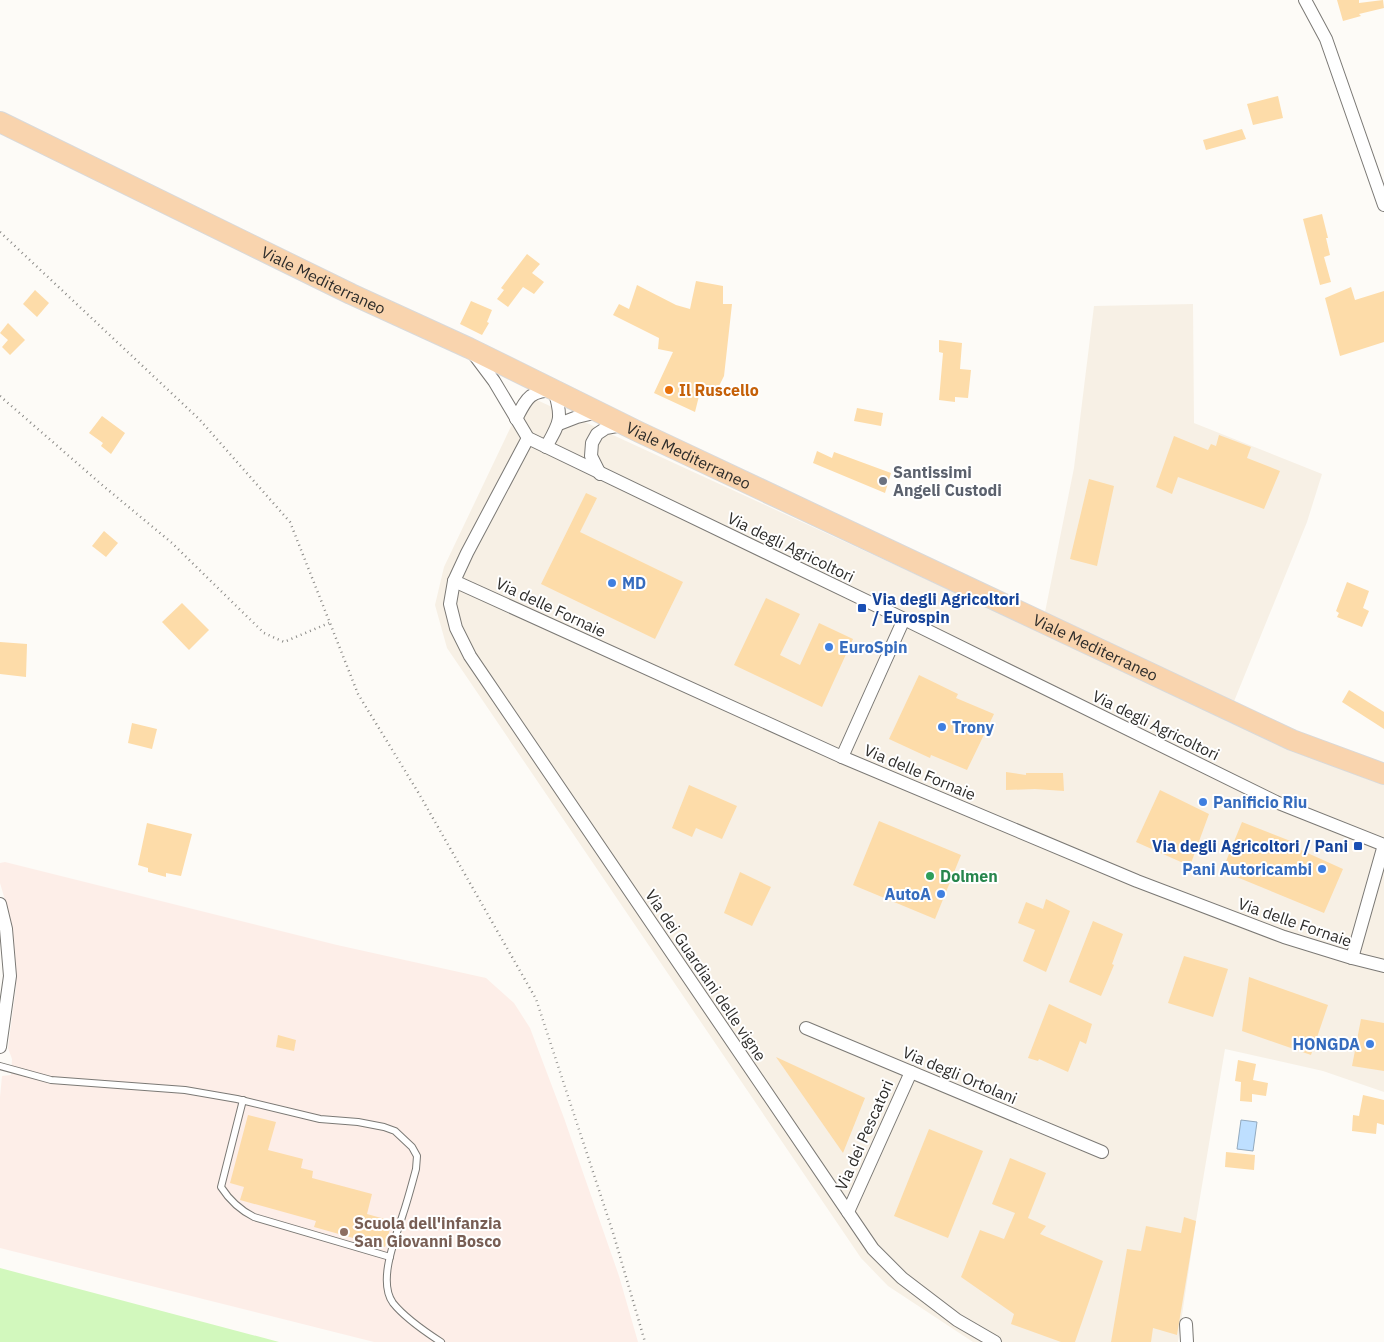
<svg xmlns="http://www.w3.org/2000/svg" width="1384" height="1342" font-family="'IBM Plex Sans',sans-serif">
  <style>
    .built { fill: #f7f0e5 }
    .education { fill: #fdeee8 }
    .green { fill: #d2f8bd }
    .water { fill: #bedfff; stroke: #93aabf }
    .building { fill: #fddca9 }
    .lines { fill: none; stroke-linecap: round; stroke-linejoin: round }
    .service-casing { stroke: #7b7975; stroke-width: 8 }
    .minor-casing { stroke: #7b7975; stroke-width: 14 }
    .primary-casing { stroke: #d9d9d9; stroke-width: 22 }
    .path { stroke: #8b8a87; stroke-width: 2.5; stroke-dasharray: 1 4; stroke-linecap: butt }
    .service { stroke: #fff; stroke-width: 6 }
    .minor { stroke: #fff; stroke-width: 12 }
    .primary { stroke: #f9d4ae; stroke-width: 20 }
    .food-dot { fill: #e8710a; stroke: #fff; stroke-width: 2 }
    .worship-dot { fill: #6b7280; stroke: #fff; stroke-width: 2 }
    .shop-dot { fill: #3f7fe0; stroke: #fff; stroke-width: 2 }
    .transit-dot { fill: #1a4fb4; stroke: #fff; stroke-width: 2 }
    .leisure-dot { fill: #2e9e5b; stroke: #fff; stroke-width: 2 }
    .education-dot { fill: #8d6e63; stroke: #fff; stroke-width: 2 }
    .labels { text-anchor: middle; stroke-width: 4; stroke-linejoin: round; paint-order: stroke }
    .street-label { font-size: 16px; fill: #2e2d2b; stroke: #fff }
    .food-label { font-size: 16px; font-weight: bold; fill: #c56008; stroke: #fff; text-anchor: start }
    .worship-label { font-size: 16px; font-weight: bold; fill: #5b616d; stroke: #fff; text-anchor: start }
    .shop-label { font-size: 16px; font-weight: bold; fill: #366cbe; stroke: #fff; text-anchor: start }
    .transit-label { font-size: 16px; font-weight: bold; fill: #164399; stroke: #fff; text-anchor: start }
    .leisure-label { font-size: 16px; font-weight: bold; fill: #27864d; stroke: #fff; text-anchor: start }
    .education-label { font-size: 16px; font-weight: bold; fill: #785e54; stroke: #fff; text-anchor: start }
  </style>
  <rect width="100%" height="100%" fill="#fdfbf7"/>
  <path class="built" d="M1193 304 1194 423 1322 474 1307 522 1226 721 1372 781 1384 784V1092L1323 1071 1225 1049 1196 1221 1178 1342H973L888 1286 861 1258 447 648 435 605 444 567 526 395 1041 632 1074 468 1094 306Z"/>
  <path class="education" d="M5 862 337 945 486 978 514 1003 530 1028 564 1118 619 1276 638 1342H374L0 1248V1097L2 1076 11 1075 12 1059 8 1048 16 987 15 959 9 914 0 883V863Z"/>
  <path class="green" d="M0 1268 279 1342H0Z"/>
  <path class="water" d="M1241 1120 1257 1122 1253 1151 1237 1149Z"/>
  <g class="building">
    <path d="M1337 0H1359V3L1383 0 1384 8 1359 14 1361 16 1343 21Z"/>
    <path d="M1278 96 1283 118 1253 125 1247 104Z"/>
    <path d="M1242 129 1246 139 1206 150 1203 140Z"/>
    <path d="M1322 214 1328 238H1326L1330 255 1324 257 1331 282 1320 285 1303 219Z"/>
    <path d="M527 254 540 264 532 273 544 282 534 294 523 287 508 307 497 299 504 290 501 288Z"/>
    <path d="M696 281 723 286V304H732L724 376 713 398 700 392 695 412 654 393 673 352 658 349 659 338 613 315 619 304 629 309 637 285 676 305 690 309Z"/>
    <path d="M1351 287 1355 300 1384 291V342L1340 356 1325 298Z"/>
    <path d="M35 290 49 303 37 317 23 304Z"/>
    <path d="M471 301 492 310 487 322 489 323 482 335 460 324Z"/>
    <path d="M8 323 25 340 10 355 2 347 8 340 0 333Z"/>
    <path d="M939 340 962 343 960 369 971 370 968 398 955 397V402L939 400 943 353 939 352Z"/>
    <path d="M857 408 883 413 881 426 854 421Z"/>
    <path d="M102 416 125 433 111 454 101 446 103 443 89 433Z"/>
    <path d="M1219 435 1251 447 1247 458 1280 471 1264 509 1178 477 1172 494 1156 487 1174 436 1208 450 1211 444 1216 446Z"/>
    <path d="M817 451 832 458 834 452 891 473 885 493 813 463Z"/>
    <path d="M1089 479 1114 486 1097 566 1070 559Z"/>
    <path d="M586 493 597 498 580 532 683 582 655 639 541 584Z"/>
    <path d="M104 531 118 543 106 557 92 546Z"/>
    <path d="M1347 582 1369 591 1363 608 1369 611 1362 627 1337 617 1339 613 1336 611Z"/>
    <path d="M766 598 800 614 780 655 800 665 819 623 853 639 822 707 734 665Z"/>
    <path d="M182 603 209 630 189 650 162 622Z"/>
    <path d="M0 642 27 644 26 677 0 674Z"/>
    <path d="M919 675 958 694 956 698 994 714 967 770 931 755 930 758 889 739Z"/>
    <path d="M1349 690 1384 712V729L1342 702Z"/>
    <path d="M132 723 157 729 152 749 128 743Z"/>
    <path d="M1006 772 1026 775V773H1063L1064 791 1035 789 1006 790Z"/>
    <path d="M689 785 737 806 722 839 696 828 692 837 672 828Z"/>
    <path d="M1160 790 1209 814 1190 866 1136 842Z"/>
    <path d="M879 821 961 855 935 919 853 885Z"/>
    <path d="M1242 822 1293 842 1292 846 1343 869 1324 913 1222 871Z"/>
    <path d="M147 823 192 834 181 876 166 873V877L148 872V868L138 865Z"/>
    <path d="M740 872 771 887 752 926 724 913Z"/>
    <path d="M1046 899 1070 911 1046 972 1023 961 1035 930 1018 923 1026 902 1043 909Z"/>
    <path d="M1093 921 1123 934 1112 964 1114 965 1101 996 1069 982Z"/>
    <path d="M1184 956 1228 969 1213 1017 1168 1003Z"/>
    <path d="M1249 977 1328 1005 1311 1055 1242 1031Z"/>
    <path d="M1049 1004 1092 1024 1086 1044 1080 1041 1068 1072 1039 1059 1038 1061 1028 1058Z"/>
    <path d="M1361 1019 1384 1023V1071L1352 1066Z"/>
    <path d="M278 1035 296 1040 294 1051 276 1047Z"/>
    <path d="M776 1057 865 1098 843 1153Z"/>
    <path d="M1238 1060 1256 1064 1253 1080 1268 1083 1266 1096 1252 1094V1102L1240 1101 1241 1082 1235 1081Z"/>
    <path d="M1363 1095 1384 1100V1125L1377 1123 1376 1134 1352 1131 1353 1115 1359 1116Z"/>
    <path d="M248 1115 276 1122 268 1150 303 1159 301 1168 313 1171 312 1178 372 1194 367 1214 392 1221 385 1247 314 1227 316 1221 240 1200 244 1187 230 1183Z"/>
    <path d="M929 1129 983 1151 948 1238 894 1216Z"/>
    <path d="M1226 1152 1255 1155 1254 1170 1225 1167Z"/>
    <path d="M1010 1158 1046 1173 1028 1218 1046 1226 1040 1234 1103 1261 1075 1342H1061L1011 1324 1014 1314 961 1277 980 1230 1004 1239 1015 1213 992 1204Z"/>
    <path d="M1184 1217 1196 1221 1177 1335 1153 1328 1151 1342H1111L1127 1249 1141 1251 1146 1226 1181 1233Z"/>
  </g>
  <g class="lines">
    <g class="service-casing">
      <g id="service">
        <path d="M0 1066 51 1080 185 1090 237 1099 320 1119 358 1122 384 1127 395 1131 412 1147 417 1156 416 1169C412 1184 408 1199 403 1214 396 1237 377 1281 393 1303 405 1318 424 1331 441 1342"/>
        <path d="M243 1100 221 1187C230 1201 240 1210 254 1217L390 1257"/>
      </g>
    </g>
    <g class="minor-casing">
      <g id="minor">
        <path d="M1305 0 1326 39 1384 205"/>
        <path d="M473 353 494 381 528 438 904 619 1276 802 1384 845 1352 958"/>
        <path d="M516 419C527 398 529 391 554 390 563 419 560 422 546 447"/>
        <path d="M559 424 577 417 598 412"/>
        <path d="M528 438 467 553 454 581 450 604 456 628 470 656 873 1249 902 1278 957 1320 995 1342"/>
        <path d="M600 474 591 456 592 443 597 434 606 428 622 425"/>
        <path d="M454 581 842 757 1137 881 1284 937 1352 958 1384 966"/>
        <path d="M842 757 904 619"/>
        <path d="M0 904 6 929 10 976 0 1047"/>
        <path d="M806 1028 1102 1152"/>
        <path d="M848 1212 911 1072"/>
        <path d="M1186 1324 1187 1342"/>
      </g>
    </g>
    <g class="primary-casing">
      <g id="primary">
        <path id="s1" d="M0 122 351 294 469 348 639 432 1292 740 1384 774"/>
      </g>
    </g>
    <g class="path">
      <path d="M0 232 199 419 290 522 358 694 418 792 536 999 614 1236 645 1342"/>
      <path d="M0 396 101 484 172 543 264 633 284 642 329 623"/>
    </g>
    <use href="#service" class="service"/>
    <use href="#minor" class="minor"/>
    <use href="#primary" class="primary"/>
  </g>
  <circle class="food-dot" cx="669" cy="390" r="5"/>
  <circle class="worship-dot" cx="883" cy="481" r="5"/>
  <g class="shop-dot">
    <circle cx="612" cy="583" r="5"/>
    <circle cx="829" cy="647" r="5"/>
    <circle cx="942" cy="727" r="5"/>
    <circle cx="1203" cy="802" r="5"/>
    <circle cx="1322" cy="869" r="5"/>
    <circle cx="941" cy="894" r="5"/>
    <circle cx="1370" cy="1044" r="5"/>
  </g>
  <g class="transit-dot">
    <rect x="857" y="603" width="10" height="10" rx="2.5"/>
    <rect x="1353" y="841" width="10" height="10" rx="2.5"/>
  </g>
  <circle class="leisure-dot" cx="930" cy="876" r="5"/>
  <circle class="education-dot" cx="344" cy="1232" r="5"/>
  <g class="labels">
    <g class="street-label">
      <text dy="6" stroke="none"><textPath href="#s1" startOffset="360">Viale Mediterraneo</textPath></text>
      <text dy="6" stroke="none"><textPath href="#s1" startOffset="765">Viale Mediterraneo</textPath></text>
      <text transform="translate(791 547) rotate(26)" y="6">Via degli Agricoltori</text>
      <text transform="translate(551 607) rotate(25)" y="6">Via delle Fornaie</text>
      <text dy="6" stroke="none"><textPath href="#s1" startOffset="1215">Viale Mediterraneo</textPath></text>
      <text transform="translate(1156 725) rotate(26)" y="6">Via degli Agricoltori</text>
      <text transform="translate(920 772) rotate(23)" y="6">Via delle Fornaie</text>
      <text transform="translate(1295 922) rotate(19)" y="6">Via delle Fornaie</text>
      <text transform="translate(706 975) rotate(56)" y="6">Via dei Guardiani delle vigne</text>
      <text transform="translate(960 1075) rotate(23)" y="6">Via degli Ortolani</text>
      <text transform="translate(864 1135) rotate(-66)" y="6">Via dei Pescatori</text>
    </g>
    <g class="food-label">
      <text x="679" y="396">Il Ruscello</text>
    </g>
    <g class="worship-label">
      <text x="893" y="478">Santissimi<tspan x="893" dy="18">Angeli Custodi</tspan></text>
    </g>
    <g class="shop-label">
      <text x="622" y="589">MD</text>
      <text x="839" y="653">EuroSpin</text>
      <text x="952" y="733">Trony</text>
      <text x="1213" y="808">Panificio Riu</text>
      <text x="1312" y="875" text-anchor="end">Pani Autoricambi</text>
      <text x="931" y="900" text-anchor="end">AutoA</text>
      <text x="1360" y="1050" text-anchor="end">HONGDA</text>
    </g>
    <g class="transit-label">
      <text x="872" y="605">Via degli Agricoltori<tspan x="872" dy="18">/ Eurospin</tspan></text>
      <text x="1348" y="852" text-anchor="end">Via degli Agricoltori / Pani</text>
    </g>
    <g class="leisure-label">
      <text x="940" y="882">Dolmen</text>
    </g>
    <g class="education-label">
      <text x="354" y="1229">Scuola dell'infanzia<tspan x="354" dy="18">San Giovanni Bosco</tspan></text>
    </g>
  </g>
</svg>
